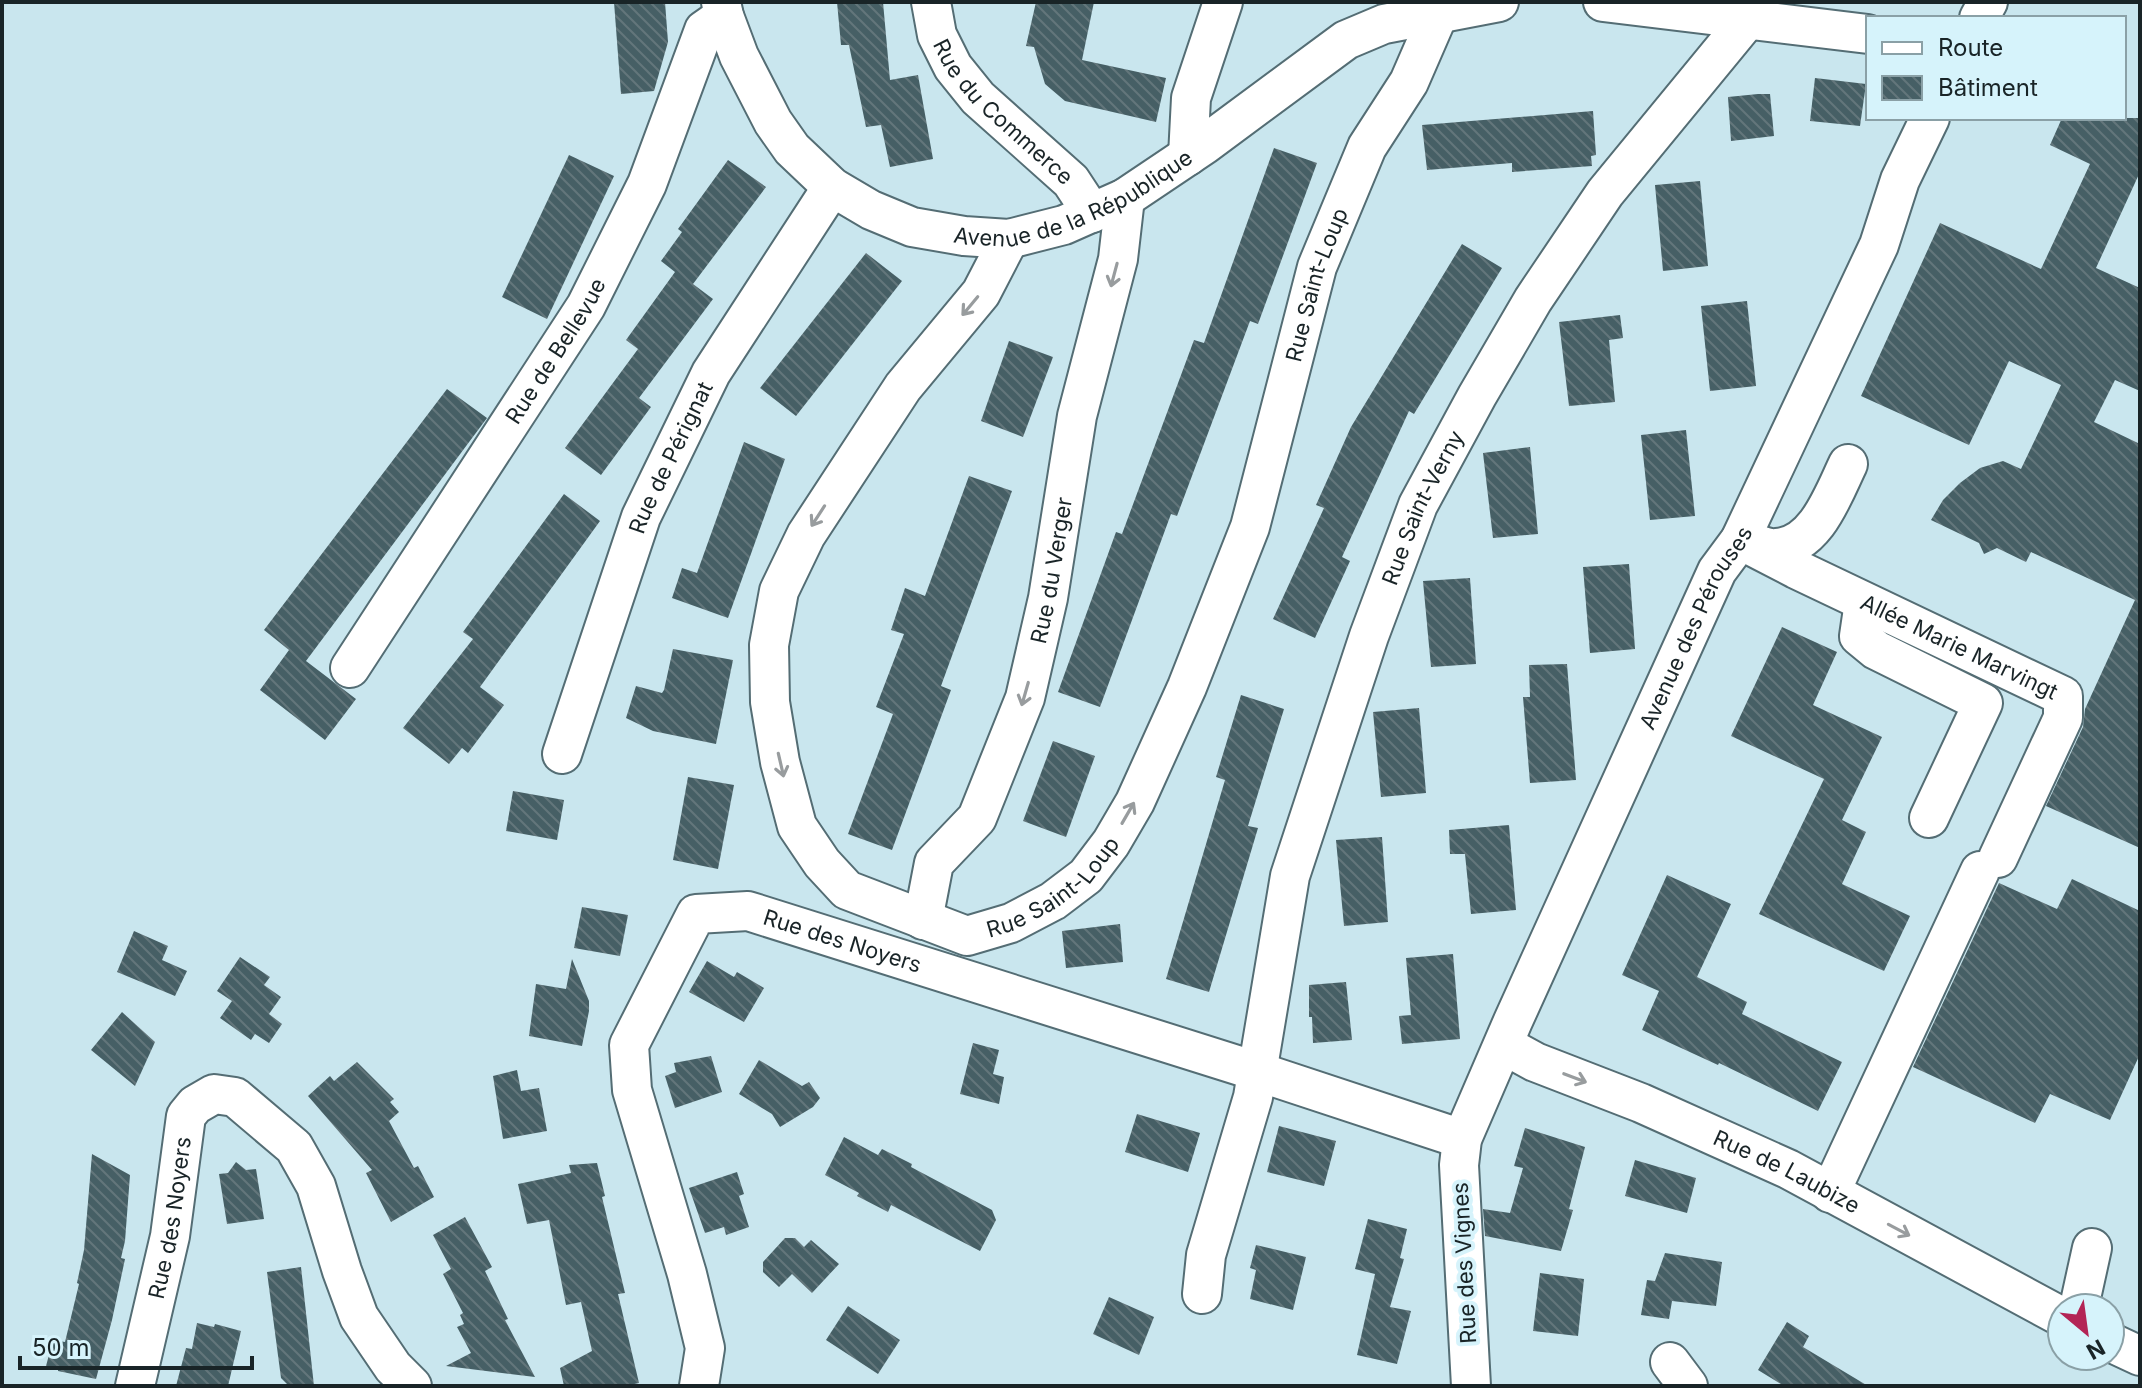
<svg xmlns="http://www.w3.org/2000/svg" width="2142" height="1388" font-family="Inter,sans-serif">
  <style>
    .building { fill: url(#building-back-hatch) }
    .lines { fill: none; stroke-linecap: round; stroke-linejoin: round }
    .minor-casing { stroke: #546d74; stroke-width: 42 }
    .minor { stroke: #fff; stroke-width: 38 }
    .oneway { stroke: #989c9e }
    .labels { text-anchor: middle; stroke-width: 8; stroke-linejoin: round; paint-order: stroke }
    .street-label { font-size: 22px; fill: #192427; stroke: #d6f3fb }
  </style>
  <defs>
    <pattern id="building-back-hatch" width="6" height="6" patternUnits="userSpaceOnUse" patternTransform="scale(2)"><rect width="6" height="6" fill="#465f65"/><path d="M-1 5l2 2M0 0l6 6M5-1l2 2" fill="none" stroke="#63767b"/></pattern>
  </defs>
  <rect width="100%" height="100%" fill="#c9e6ee"/>
  <g class="building">
    <path d="M614 2H665L668 42 654 91 621 94Z"/>
    <path d="M837 2H883L890 80 918 75 933 159 890 167 881 125 866 127 849 45H841Z"/>
    <path d="M1036 2H1094L1082 60 1166 78 1156 122 1065 101 1045 84 1034 47 1026 46Z"/>
    <path d="M1815 78 1866 84 1860 126 1810 121Z"/>
    <path d="M1758 94H1770L1774 136 1731 141 1728 97Z"/>
    <path d="M1593 111 1596 155 1591 156 1592 166 1512 172V163L1427 170 1422 125Z"/>
    <path d="M2062 118H2140V172L2096 268 2140 288V391L2115 380 2094 422 2140 444V848L2046 806 2083 727 2085 709 2135 600 2031 552 2026 562 1997 548 1984 554 1979 543 1931 520 1943 500 1960 483 1980 468 2003 461 2021 469 2061 385 2009 361 1969 445 1861 396 1940 223 2041 269 2090 164 2050 145Z"/>
    <path d="M1274 148 1317 163 1258 324 1250 321 1177 516 1171 514 1100 707 1058 692 1116 532 1122 534 1194 340 1204 343Z"/>
    <path d="M569 155 614 176 547 319 502 297Z"/>
    <path d="M728 160 766 187 693 284 713 299 639 398 651 407 601 475 565 448 638 349 626 340 675 272 661 261 682 232 678 229Z"/>
    <path d="M1700 181 1708 266 1663 271 1655 185Z"/>
    <path d="M1462 244 1502 268 1414 414 1409 411 1342 557 1350 561 1315 638 1273 619 1324 508 1316 505 1351 427Z"/>
    <path d="M866 253 902 281 796 416 760 388Z"/>
    <path d="M1747 301 1756 386 1710 391 1701 306Z"/>
    <path d="M1620 315 1623 338 1609 340 1615 402 1569 406 1559 322Z"/>
    <path d="M1009 341 1053 357 1023 437 981 421Z"/>
    <path d="M447 389 487 418 306 661 356 699 325 740 260 690 289 650 264 630Z"/>
    <path d="M1686 430 1695 516 1650 520 1641 435Z"/>
    <path d="M744 442 785 459 728 618 672 598 682 568 697 573Z"/>
    <path d="M1530 447 1538 534 1493 538 1483 453Z"/>
    <path d="M969 476 1012 491 941 686 951 690 892 850 848 834 893 714 876 707 904 634 891 630 905 588 925 596Z"/>
    <path d="M564 494 600 521 480 687 504 705 468 753 462 748 449 764 403 728 473 639 463 632Z"/>
    <path d="M1629 564 1635 649 1590 653 1583 567Z"/>
    <path d="M1470 578 1476 664 1431 667 1423 581Z"/>
    <path d="M1782 627 1837 652 1813 705 1882 737 1842 820 1866 832 1842 884 1910 916 1884 971 1759 914 1824 779 1731 736Z"/>
    <path d="M673 649 733 660 716 744 653 731 626 718 636 686 662 693 664 690Z"/>
    <path d="M1567 664 1576 780 1530 783 1523 697H1530L1529 665Z"/>
    <path d="M1241 695 1284 709 1248 826 1258 828 1209 992 1166 979 1225 780 1216 777Z"/>
    <path d="M1419 708 1426 793 1381 797 1373 712Z"/>
    <path d="M1053 741 1095 756 1066 837 1023 821Z"/>
    <path d="M688 777 734 785 718 869 673 860Z"/>
    <path d="M513 791 564 800 557 840 506 831Z"/>
    <path d="M1509 825 1516 910 1471 914 1465 854H1450L1449 830Z"/>
    <path d="M1382 837 1388 922 1344 926 1336 840Z"/>
    <path d="M1667 875 1731 904 1697 977 1747 1002 1742 1014 1842 1062 1818 1111 1719 1063 1718 1065 1642 1030 1659 991 1622 975Z"/>
    <path d="M2072 879 2140 911V1054L2110 1120 2050 1094 2035 1123 1913 1067 1999 883 2057 909Z"/>
    <path d="M582 907 628 915 620 956 574 948Z"/>
    <path d="M1120 924 1123 962 1066 968 1062 931Z"/>
    <path d="M134 931 168 946 162 960 187 971 175 996 117 972Z"/>
    <path d="M1453 954 1460 1039 1402 1044 1399 1016 1411 1015 1406 958Z"/>
    <path d="M240 957 270 977 264 985 281 997 269 1014 282 1024 269 1043 255 1034 251 1040 220 1018 232 1001 217 991Z"/>
    <path d="M572 959 589 1001V1011L582 1046 529 1036 536 984 566 989Z"/>
    <path d="M707 961 734 977 737 972 764 988 744 1022 689 992Z"/>
    <path d="M1346 982 1352 1040 1313 1043 1312 1017H1309V985Z"/>
    <path d="M122 1012 155 1042 135 1086 91 1050Z"/>
    <path d="M973 1043 999 1050 993 1074 1004 1077 999 1104 960 1094Z"/>
    <path d="M711 1056 722 1092 675 1108 665 1076 676 1072 674 1063Z"/>
    <path d="M759 1060 802 1086 809 1082 820 1098 813 1107 780 1127 772 1114 739 1094Z"/>
    <path d="M357 1062 394 1099 390 1102 399 1112 389 1121 414 1168 418 1166 434 1197 391 1222 366 1173 372 1170 308 1096 330 1076 334 1081Z"/>
    <path d="M517 1070 521 1091 539 1088 547 1131 503 1139 493 1076Z"/>
    <path d="M1137 1114 1200 1133 1188 1172 1125 1152Z"/>
    <path d="M1279 1126 1336 1141 1324 1186 1267 1172Z"/>
    <path d="M1525 1128 1585 1147 1569 1209 1573 1210 1561 1251 1485 1236 1483 1209 1510 1213 1523 1168 1514 1166Z"/>
    <path d="M844 1137 878 1155 882 1149 912 1164 911 1167 992 1210 996 1220 980 1251 891 1205 888 1212 857 1196 859 1193 825 1175Z"/>
    <path d="M92 1154 130 1175 125 1241 121 1258 125 1259 112 1320 96 1379 58 1371V1369L46 1366 53 1340 65 1342 79 1284 77 1283 84 1250Z"/>
    <path d="M1635 1160 1696 1178 1687 1213 1625 1196Z"/>
    <path d="M236 1162 246 1170 256 1169 264 1219 227 1224 219 1174 228 1173Z"/>
    <path d="M597 1163 605 1196 602 1197 625 1293 618 1294 639 1383 625 1386H564L560 1368 592 1351 581 1302 566 1305 549 1220 527 1224 518 1184 571 1173 569 1165Z"/>
    <path d="M737 1172 744 1194 739 1196 749 1227 726 1235 724 1227 705 1233 689 1188Z"/>
    <path d="M465 1217 492 1267 485 1271 508 1319 505 1320 535 1377 446 1366 471 1353 457 1327 464 1324 460 1315 463 1313 443 1274 451 1269 433 1235Z"/>
    <path d="M1368 1219 1407 1229 1400 1258 1404 1259 1390 1307 1411 1311 1397 1364 1357 1355 1375 1274 1355 1269Z"/>
    <path d="M785 1238H795L804 1247 811 1240 839 1264 812 1293 792 1274 779 1287 763 1272V1262Z"/>
    <path d="M1256 1245 1306 1257 1293 1310 1250 1299 1256 1270 1250 1268Z"/>
    <path d="M1665 1253 1722 1262 1716 1306 1672 1301 1669 1319 1641 1315 1647 1280 1655 1281Z"/>
    <path d="M301 1267 314 1386H289L281 1378 267 1272Z"/>
    <path d="M1540 1273 1584 1279 1578 1336 1533 1331Z"/>
    <path d="M1109 1297 1154 1317 1139 1355 1093 1334Z"/>
    <path d="M848 1306 900 1340 878 1374 826 1340Z"/>
    <path d="M1787 1322 1809 1336 1803 1347 1868 1386H1784L1758 1370Z"/>
    <path d="M197 1323 214 1327 215 1324 241 1331 228 1386H176L186 1348 192 1349Z"/>
  </g>
  <g class="lines">
    <g class="minor-casing">
      <g id="minor">
        <path id="s1" d="M721 2 724 16 739 56 773 122 792 149 832 187 871 210 912 227 964 236 1009 239 1064 225 1125 198 1204 145 1346 40 1384 24 1499 2"/>
        <path id="s2" d="M931 2 937 35 953 67 978 98 1071 181 1092 213"/>
        <path d="M1603 2 1868 34"/>
        <path d="M1979 18 1988 2"/>
        <path d="M1188 156 1191 98 1223 2"/>
        <path id="s3" d="M1009 239 981 293 903 387 806 535 779 591 769 645 770 702 780 762 797 826 822 863 847 890 967 936 1011 923 1053 901 1086 876 1111 843 1135 802 1187 687 1250 527 1317 267 1367 147 1409 82 1439 13"/>
        <path id="s4" d="M1740 540 1796 569 2063 696V718L1998 858"/>
        <path d="M1751 543C1758 544 1769 549 1776 548 1816 546 1833 495 1848 464"/>
        <path d="M1864 602 1859 636 1876 650 1983 703 1929 818"/>
        <path id="s5" d="M350 668 586 306 647 184 704 30 724 16"/>
        <path id="s6" d="M562 754 641 517 711 373 832 187"/>
        <path id="s7" d="M923 920 934 863 977 818 1025 698 1048 598 1077 416 1118 259 1125 198"/>
        <path id="s8" d="M1504 1045 1535 1062 1641 1103 1788 1169 2062 1317"/>
        <path d="M1830 1193 1980 871"/>
        <path id="s9" d="M1202 1294 1206 1255 1253 1097 1290 876 1369 636 1418 505 1477 396 1533 300 1605 193 1748 19"/>
        <path d="M2082 1308 2081 1298 2092 1248"/>
        <path d="M2110 1342 2140 1356"/>
        <path d="M1670 1362 1688 1386"/>
        <path id="s10" d="M135 1386 170 1236 186 1116 195 1105 214 1094 235 1097 294 1147 316 1186 342 1271 359 1317 393 1367 412 1386"/>
        <path id="s11" d="M699 1386 705 1348 687 1274 632 1090 629 1045 696 914 748 911 1256 1071 1462 1139"/>
        <path id="s12" d="M1471 1386 1459 1165 1462 1139 1513 1021 1717 571 1740 540 1879 245 1900 180 1930 118"/>
      </g>
    </g>
    <use href="#minor" class="minor"/>
  </g>
  <defs><path id="oneway-shaft" d="M-6 0H5M1.5-3L5.5 0L1.5 3" fill="none" stroke-width="1.6" stroke-linecap="round" stroke-linejoin="round" transform="scale(2)"/></defs>
  <g class="oneway">
    <use href="#oneway-shaft" transform="translate(1114 275) rotate(105)"/>
    <use href="#oneway-shaft" transform="translate(970 306) rotate(130)"/>
    <use href="#oneway-shaft" transform="translate(818 516) rotate(123)"/>
    <use href="#oneway-shaft" transform="translate(1025 694) rotate(106)"/>
    <use href="#oneway-shaft" transform="translate(781 765) rotate(77)"/>
    <use href="#oneway-shaft" transform="translate(1128 813) rotate(-60)"/>
    <use href="#oneway-shaft" transform="translate(1575 1078) rotate(21)"/>
    <use href="#oneway-shaft" transform="translate(1899 1230) rotate(28)"/>
  </g>
  <g class="labels">
    <g class="street-label">
      <text dy="8" stroke="none"><textPath href="#s2" startOffset="136">Rue du Commerce</textPath></text>
      <text dy="8" stroke="none"><textPath href="#s1" startOffset="480">Avenue de la République</textPath></text>
      <text dy="8" stroke="none"><textPath href="#s3" startOffset="1644">Rue Saint-Loup</textPath></text>
      <text dy="8" stroke="none"><textPath href="#s5" startOffset="378">Rue de Bellevue</textPath></text>
      <text dy="8" stroke="none"><textPath href="#s6" startOffset="316">Rue de Pérignat</textPath></text>
      <text dy="8" stroke="none"><textPath href="#s9" startOffset="820">Rue Saint-Verny</textPath></text>
      <text dy="8" stroke="none"><textPath href="#s7" startOffset="380">Rue du Verger</textPath></text>
      <text dy="8" stroke="none"><textPath href="#s12" startOffset="810">Avenue des Pérouses</textPath></text>
      <text dy="8" stroke="none"><textPath href="#s4" startOffset="244">Allée Marie Marvingt</textPath></text>
      <text dy="8" stroke="none"><textPath href="#s3" startOffset="972">Rue Saint-Loup</textPath></text>
      <text dy="8" stroke="none"><textPath href="#s11" startOffset="650">Rue des Noyers</textPath></text>
      <text dy="8" stroke="none"><textPath href="#s8" startOffset="310">Rue de Laubize</textPath></text>
      <text dy="8" stroke="none"><textPath href="#s10" startOffset="172">Rue des Noyers</textPath></text>
      <text transform="translate(1464 1263) rotate(-93)" y="8">Rue des Vignes</text>
    </g>
  </g>
  <rect width="2142" height="1388" fill="none" stroke="#192427" stroke-width="8"/>
  <rect x="1866" y="16" width="260" height="104" fill="#d6f3fb" stroke="#8aa0a6" stroke-width="2"/>
  <rect x="1882" y="42" width="40" height="12" fill="#ffffff" stroke="#8aa0a6" stroke-width="2"/>
  <text x="1938" y="56" font-size="24" fill="#192427">Route</text>
  <rect x="1882" y="76" width="40" height="24" fill="url(#building-back-hatch)" stroke="#8aa0a6" stroke-width="2"/>
  <text x="1938" y="96" font-size="24" fill="#192427">Bâtiment</text>
  <g transform="translate(2086 1332) rotate(151)"><circle r="38" fill="#d6f3fb" stroke="#8aa0a6" stroke-width="2"/>
  <path d="M0-6L14 30L0 20L-14 30Z" fill="#b32455"/>
  <text y="-12" font-size="22" font-weight="bold" text-anchor="middle" fill="#192427">N</text>
  </g>
  <path d="M20 1356v12h232v-12" fill="none" stroke="#192427" stroke-width="4"/>
  <text x="32" y="1356" font-size="24" fill="#192427" stroke="#d6f3fb" stroke-width="6" paint-order="stroke">50 m</text>
</svg>
